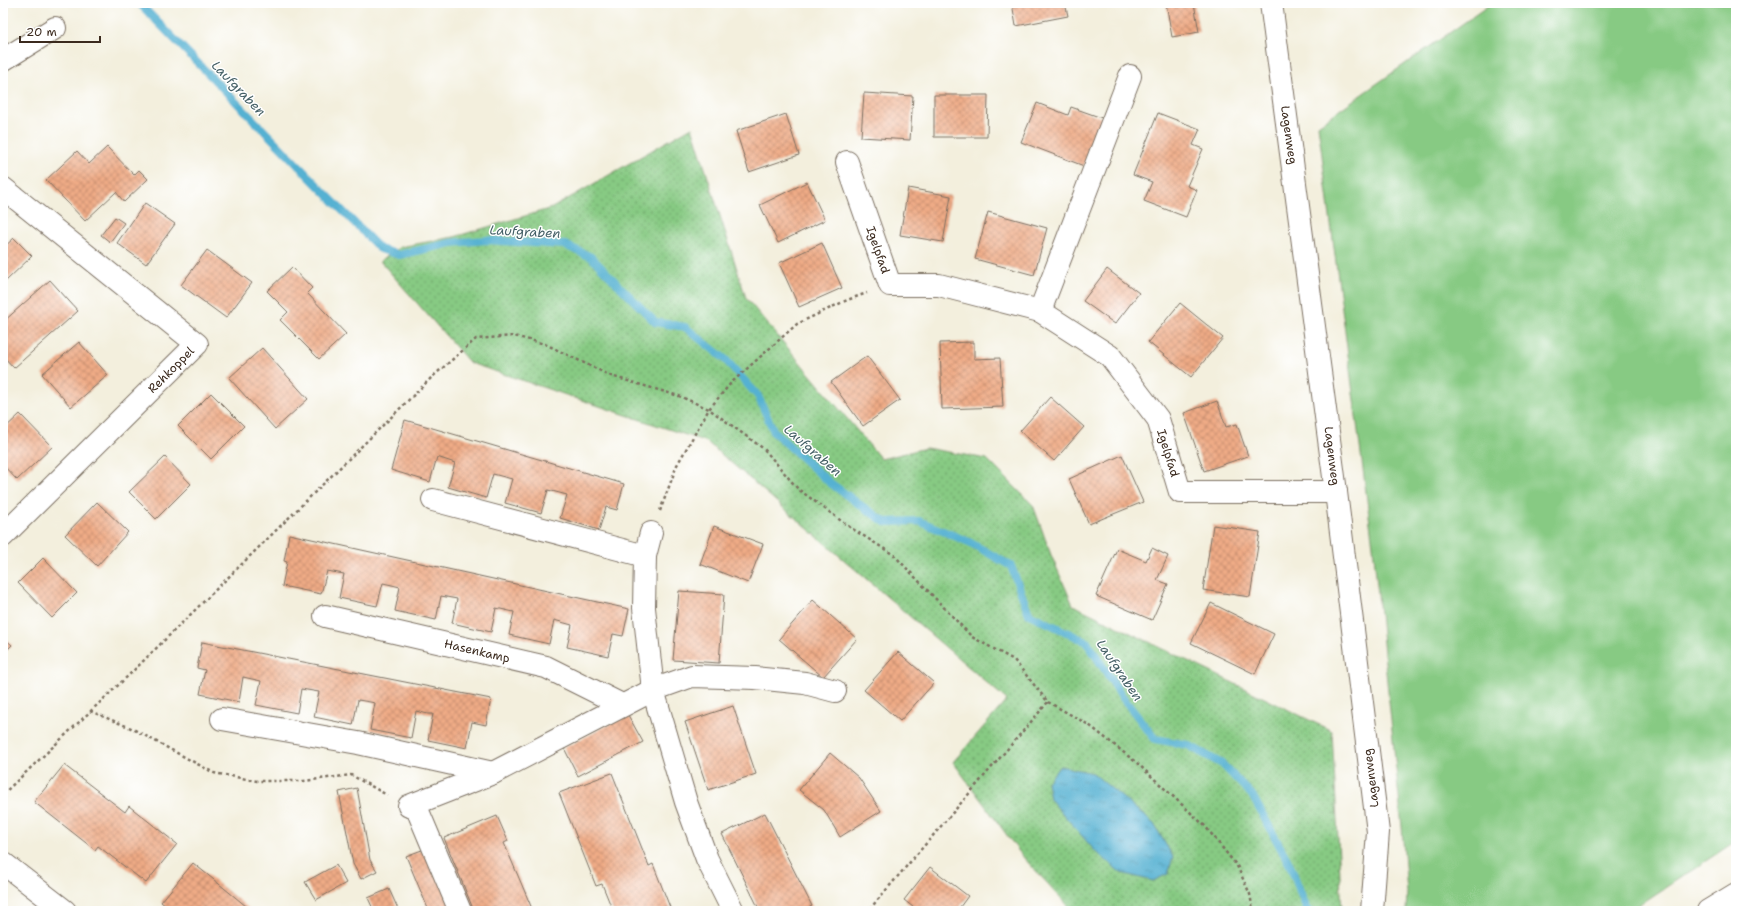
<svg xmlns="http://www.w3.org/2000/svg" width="1739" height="914" font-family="'Shantell Sans',sans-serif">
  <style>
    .grass { fill: #87ca83; stroke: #617a50 }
    .park { fill: url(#park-dots); stroke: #617a50 }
    .water { fill: url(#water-ripples); stroke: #486e78 }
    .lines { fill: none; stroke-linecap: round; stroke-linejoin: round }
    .stream { stroke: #54b1d2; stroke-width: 8 }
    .building { fill: url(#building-cross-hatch) }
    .minor-casing { stroke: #7b6f61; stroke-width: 24 }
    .path { stroke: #7b6f61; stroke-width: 2.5; stroke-dasharray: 3 3; stroke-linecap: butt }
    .minor { stroke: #fff; stroke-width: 22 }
    .labels { text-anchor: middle; stroke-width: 3; stroke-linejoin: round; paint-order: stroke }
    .street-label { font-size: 12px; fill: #3b2a1e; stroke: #fff }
    .water-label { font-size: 13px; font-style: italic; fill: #456066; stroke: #fff }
  </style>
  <defs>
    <pattern id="park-dots" width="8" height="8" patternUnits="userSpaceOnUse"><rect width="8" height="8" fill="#87ca83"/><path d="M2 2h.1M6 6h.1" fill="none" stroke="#70a46b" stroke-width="1.8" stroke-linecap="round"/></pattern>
    <pattern id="water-ripples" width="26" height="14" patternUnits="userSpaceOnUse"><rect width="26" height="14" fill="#54b1d2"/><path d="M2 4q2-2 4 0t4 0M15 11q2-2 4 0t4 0" fill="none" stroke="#4790aa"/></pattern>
    <pattern id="building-cross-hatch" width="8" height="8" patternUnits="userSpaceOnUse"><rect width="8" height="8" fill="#efab86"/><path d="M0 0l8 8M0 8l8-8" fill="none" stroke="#c38b6d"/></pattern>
  </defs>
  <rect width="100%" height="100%" fill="#fff"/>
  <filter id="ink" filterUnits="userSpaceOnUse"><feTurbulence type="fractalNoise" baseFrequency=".025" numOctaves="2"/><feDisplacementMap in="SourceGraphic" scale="8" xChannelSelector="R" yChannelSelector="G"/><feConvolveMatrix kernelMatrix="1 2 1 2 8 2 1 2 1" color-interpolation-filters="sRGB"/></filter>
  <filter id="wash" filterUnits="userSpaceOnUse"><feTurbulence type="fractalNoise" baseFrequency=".012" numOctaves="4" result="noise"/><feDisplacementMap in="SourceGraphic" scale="16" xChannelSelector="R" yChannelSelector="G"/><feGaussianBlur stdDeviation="0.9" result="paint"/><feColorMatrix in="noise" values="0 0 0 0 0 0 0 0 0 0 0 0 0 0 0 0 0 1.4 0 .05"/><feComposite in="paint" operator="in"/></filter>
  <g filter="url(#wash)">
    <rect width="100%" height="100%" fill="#f3efdd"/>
    <path class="grass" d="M1492 3H1736V841L1630 911H1406L1407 892 1402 827 1373 546 1318 125Z"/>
    <path class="park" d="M692 127 746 298 881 459 926 448 987 459 1033 505 1051 555 1073 605 1332 731 1342 911H1073L1023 857 953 762 1007 700 707 442 470 363 380 261 400 247 454 237 552 208Z"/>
    <path class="water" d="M1060 766 1093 773 1154 824 1173 857 1168 874 1153 881 1121 873 1094 850 1050 799 1047 782Z"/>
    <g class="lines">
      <path class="stream" d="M139 3 380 249 399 255 451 243 487 240 565 245 591 257 655 322 685 327 725 359 758 396 774 432 829 482 856 502 885 522 919 521 969 542 1011 566 1029 614 1087 642 1123 698 1155 739 1188 745 1222 764 1252 795 1290 865 1306 907 1309 911"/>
    </g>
    <g id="blocks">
      <g class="building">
        <path d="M1012 3H1065L1068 16 1016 26Z"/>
        <path d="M1166 3H1194L1199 32 1172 37Z"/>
        <path d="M864 93 913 96 910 140 861 137Z"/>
        <path d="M934 95H988L987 137H934Z"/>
        <path d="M1037 103 1068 115 1071 107 1102 118 1084 166 1021 142Z"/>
        <path d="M1158 113 1200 129 1193 145 1203 149 1187 186 1197 190 1186 217 1144 201 1152 182 1133 175Z"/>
        <path d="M786 114 799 155 749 172 736 131Z"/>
        <path d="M107 147 134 175 139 170 148 179 124 202 116 192 85 221 46 180 77 151 89 164Z"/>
        <path d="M807 182 825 220 778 243 760 205Z"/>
        <path d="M908 188 951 196 943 242 900 235Z"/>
        <path d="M145 203 175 224 146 264 117 243Z"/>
        <path d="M988 212 1047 228 1034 275 975 259Z"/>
        <path d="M115 217 124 223 110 242 101 235Z"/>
        <path d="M14 238 32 256 6 281 3 278V248Z"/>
        <path d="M822 243 842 288 799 307 779 263Z"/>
        <path d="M207 250 252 283 226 318 181 285Z"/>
        <path d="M292 267 312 288 307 293 346 334 319 359 280 320 288 312 267 291Z"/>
        <path d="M1107 269 1139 293 1115 324 1083 301Z"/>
        <path d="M50 280 78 311 14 368 3 356V322Z"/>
        <path d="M1180 303 1223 338 1191 377 1148 342Z"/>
        <path d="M79 342 108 375 71 407 42 374Z"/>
        <path d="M974 342V359L1000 358 1003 407 942 409 940 343Z"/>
        <path d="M262 348 308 399 275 429 229 378Z"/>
        <path d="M867 356 900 400 863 426 831 382Z"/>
        <path d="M211 393 244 426 211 459 178 426Z"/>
        <path d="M1050 397 1084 427 1054 461 1020 431Z"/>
        <path d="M1217 401 1226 427 1237 424 1248 456 1204 471 1184 413Z"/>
        <path d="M20 414 52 447 17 480 3 465V430Z"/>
        <path d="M405 420 624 484 617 510 606 507 599 530 560 518 567 495 552 491 548 490 541 513 505 503 512 479 493 474 486 498 448 487 455 463 437 457 430 482 391 470Z"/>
        <path d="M1122 455 1143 502 1089 524 1069 479Z"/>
        <path d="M165 457 191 484 156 519 129 492Z"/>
        <path d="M97 502 128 532 97 566 65 535Z"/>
        <path d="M1213 525 1260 532 1250 597 1203 590Z"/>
        <path d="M714 526 763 544 748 583 700 564Z"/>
        <path d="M289 534 629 609 623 636 613 634 608 656 567 647 572 625 554 620 549 644 509 635 514 612 496 608 491 632 452 623 457 599 441 596 436 620 395 611 400 587 392 585 383 583 377 606 339 598 344 574 327 571 321 594 282 586 287 562 284 561Z"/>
        <path d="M1152 548 1168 556 1157 580 1168 584 1152 620 1096 596 1117 549 1146 561Z"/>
        <path d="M43 558 77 593 52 618 18 583Z"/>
        <path d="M679 591 724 594 719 663 673 660Z"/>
        <path d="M813 600 857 639 823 677 779 639Z"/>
        <path d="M1211 603 1274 634 1255 674 1191 643Z"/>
        <path d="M3 637 12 645 3 654Z"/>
        <path d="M202 642 491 699 486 725 472 722 467 748 428 740 433 714H428L416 711 411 738 370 730 375 703 370 702 358 700 353 725 314 717 319 692 301 689 297 713 256 705 261 681 243 677 239 702 200 694 205 670 197 668Z"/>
        <path d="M898 652 934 683 900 721 864 690Z"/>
        <path d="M733 706 756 774 708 790 685 722Z"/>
        <path d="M628 715 643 742 578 776 564 748Z"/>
        <path d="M830 753 859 778 881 811 840 837 824 810 799 790Z"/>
        <path d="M64 765 125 812 129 806 177 844 146 883 98 846 95 850 34 802Z"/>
        <path d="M612 773 649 866 653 864 671 910 613 911 602 884 596 886 559 793Z"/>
        <path d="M357 788 370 860 377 871 361 879 353 864 339 792Z"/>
        <path d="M765 813 812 906 802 911H760L722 834Z"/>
        <path d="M497 816 508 841 504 843 533 911H474L444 838Z"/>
        <path d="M427 848 453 911H429L406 856Z"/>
        <path d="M193 863 224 888 252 911H172L161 902Z"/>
        <path d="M336 865 346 883 316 900 305 882Z"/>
        <path d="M930 867 968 896 957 911H918L904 900Z"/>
        <path d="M389 889 399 911H374L368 898Z"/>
      </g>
    </g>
  </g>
  <g filter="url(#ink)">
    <use href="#blocks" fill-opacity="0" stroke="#7b6f61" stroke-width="1"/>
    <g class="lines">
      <g class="minor-casing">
        <g id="minor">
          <path d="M1271 3 1336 492 1378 832 1372 911"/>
          <path d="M3 60 55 28"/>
          <path d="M847 162 890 285H939L1040 311 1110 356 1158 419 1180 492H1336"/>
          <path d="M3 188 197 344 3 536"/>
          <path d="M1040 311 1130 76"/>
          <path d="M433 500 645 556"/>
          <path d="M651 533 645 556 644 608 653 690 686 802 707 859 733 911"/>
          <path d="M325 616 546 667 622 705"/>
          <path d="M222 719 358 743 493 773"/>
          <path d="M415 804 460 911"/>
          <path d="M409 806 493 773 653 690 692 676 755 678 805 683 835 691"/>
          <path d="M3 863 65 911"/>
          <path d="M1708 911 1736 894"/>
        </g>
      </g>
      <g class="path">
        <path d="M660 511 677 465 709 409 731 383 797 324 847 300 867 293"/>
        <path d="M1048 702 1089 725 1137 763 1205 826 1237 866 1250 894 1253 911"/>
        <path d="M90 711 131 728 214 773 257 781H304L351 775 387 795"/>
        <path d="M3 794 130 674 431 378 476 339 514 336 545 344 611 376 679 396 709 409 764 449 798 489 851 528 894 555 972 637 1014 660 1048 702 868 911"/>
      </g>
      <use href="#minor" class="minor"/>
    </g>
  </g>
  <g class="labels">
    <g class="street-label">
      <text transform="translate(1289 135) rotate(82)" y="4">Lagenweg</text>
      <text transform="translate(878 250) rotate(71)" y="4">Igelpfad</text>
      <text transform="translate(171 370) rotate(-45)" y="4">Rehkoppel</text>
      <text transform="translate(1168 453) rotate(73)" y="4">Igelpfad</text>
      <text transform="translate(1332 456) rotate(83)" y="4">Lagenweg</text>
      <text transform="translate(477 651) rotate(13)" y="4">Hasenkamp</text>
      <text transform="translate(1371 778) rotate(-97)" y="4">Lagenweg</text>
    </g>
    <g class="water-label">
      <text transform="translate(239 88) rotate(46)" y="5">Laufgraben</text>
      <text transform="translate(525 231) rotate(3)" y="5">Laufgraben</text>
      <text transform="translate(813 450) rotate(41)" y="5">Laufgraben</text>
      <text transform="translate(1120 670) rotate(56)" y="5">Laufgraben</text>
    </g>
  </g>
  <rect width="1739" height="914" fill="none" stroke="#fff" stroke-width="16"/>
  <path d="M20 36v6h80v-6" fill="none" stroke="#3b2a1e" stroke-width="2"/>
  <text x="26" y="36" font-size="12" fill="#3b2a1e" stroke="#ffffff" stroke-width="3" paint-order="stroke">20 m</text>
</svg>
